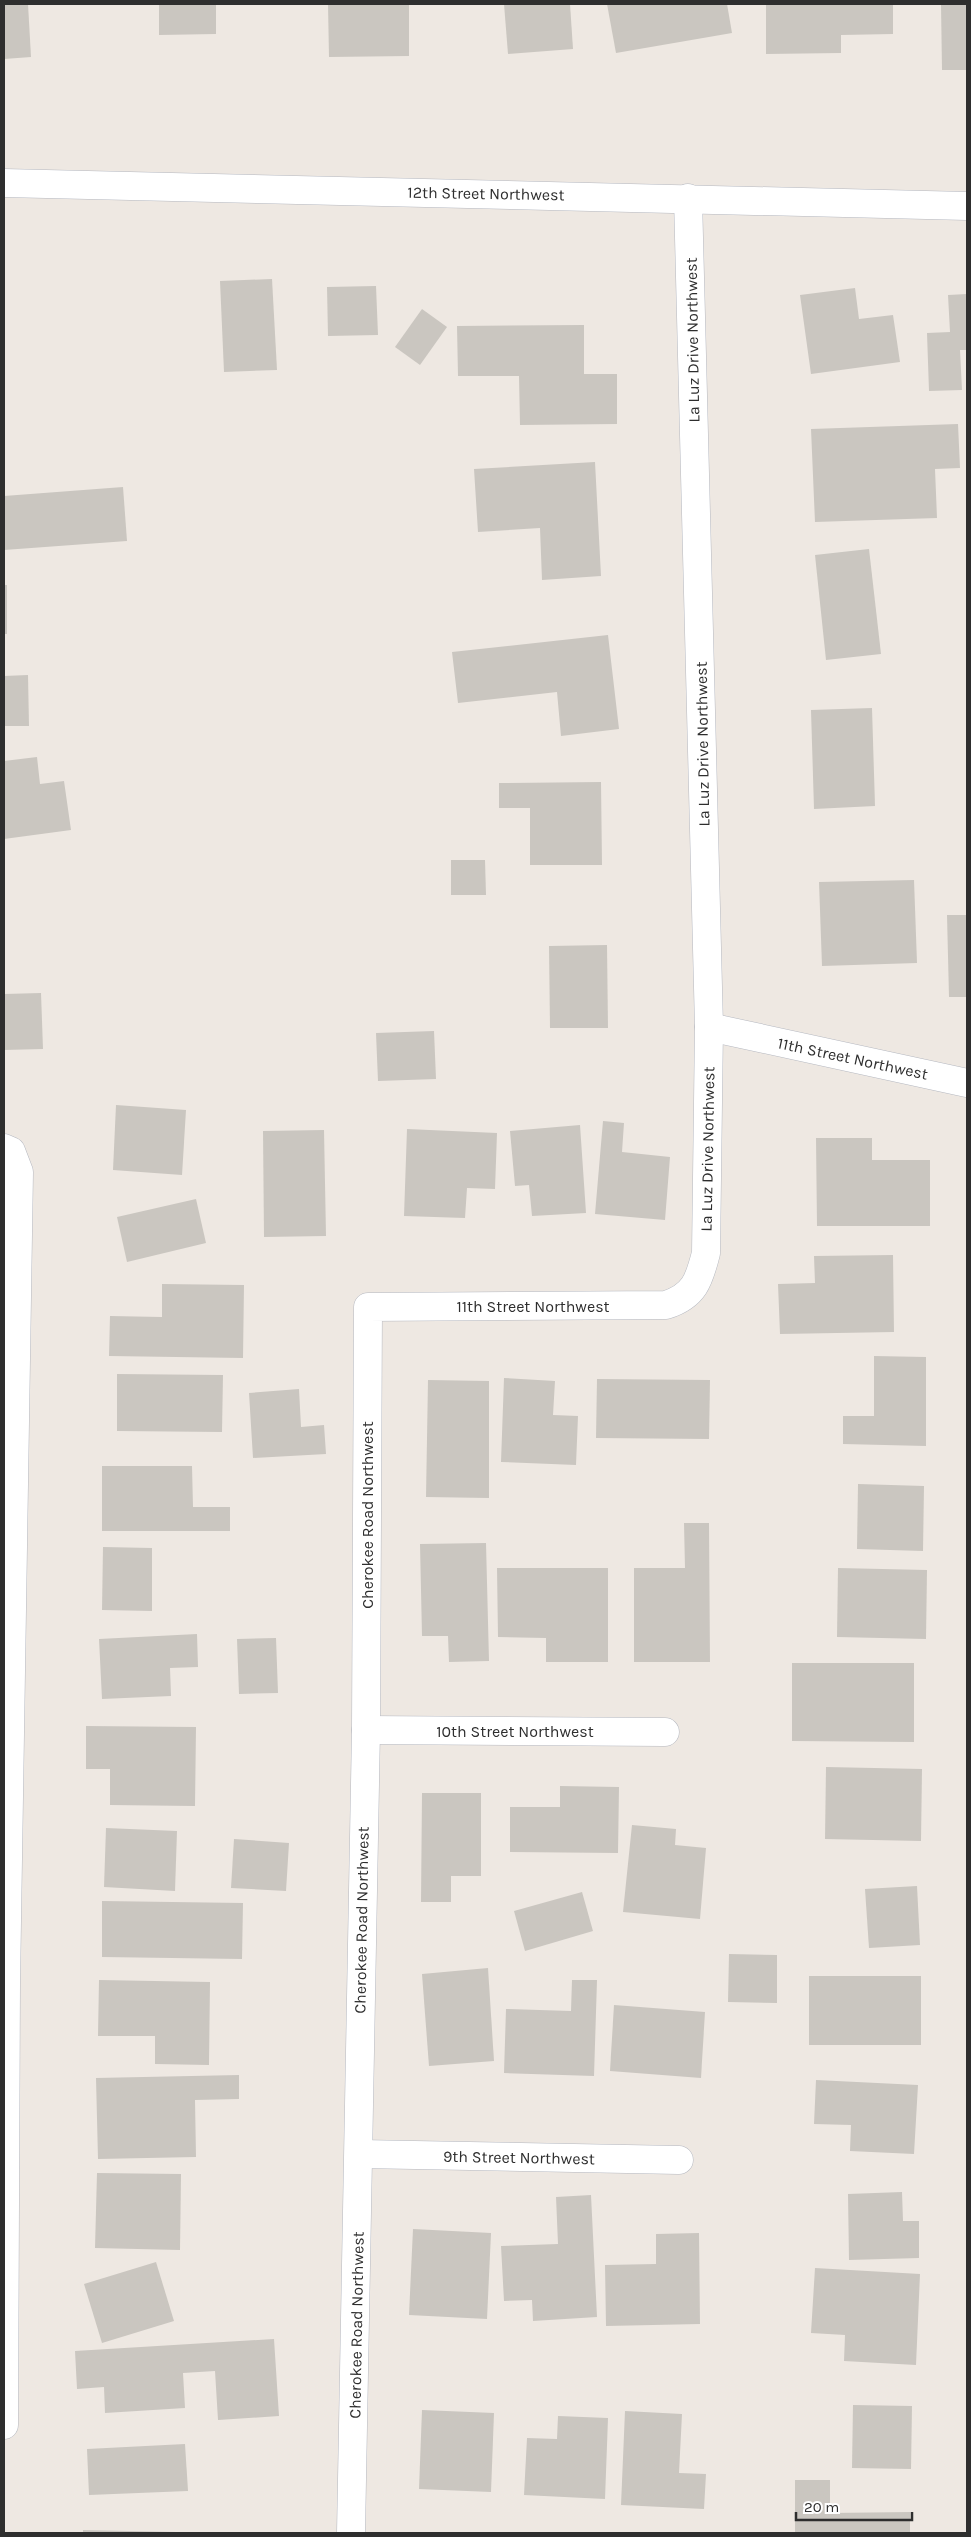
<svg xmlns="http://www.w3.org/2000/svg" width="971" height="2537" font-family="Karla,sans-serif">
  <style>
    .building { fill: #cac6c0 }
    .lines { fill: none; stroke-linecap: round; stroke-linejoin: round }
    .street-casing { stroke: #b5b8c0; stroke-width: 29 }
    .secondary-casing { stroke: #b5b8c0; stroke-width: 29 }
    .street { stroke: #fff; stroke-width: 28 }
    .secondary { stroke: #fff; stroke-width: 28 }
    .labels { text-anchor: middle; stroke-width: 4; stroke-linejoin: round; paint-order: stroke }
    .street-label { font-size: 16px; fill: #2e2e2e; stroke: #fff }
  </style>
  <rect width="100%" height="100%" fill="#eee8e2"/>
  <g class="building">
    <path d="M4 4H28L31 57 4 59Z"/>
    <path d="M159 4H216V34L159 35Z"/>
    <path d="M328 4H409V56L329 57Z"/>
    <path d="M504 4H570L573 49 508 54Z"/>
    <path d="M607 4H727L732 33 616 53Z"/>
    <path d="M766 4H893V34L841 35V53L766 54Z"/>
    <path d="M941 4H967V70H942Z"/>
    <path d="M272 279 277 370 224 372 220 281Z"/>
    <path d="M376 286 378 335 328 336 327 287Z"/>
    <path d="M855 288 859 319 893 315 900 362 811 374 800 295Z"/>
    <path d="M967 294V350H960L962 390 929 391 927 333 950 332 948 295Z"/>
    <path d="M422 309 447 327 420 365 395 347Z"/>
    <path d="M584 325V374H617V424L520 425 519 376H458L457 326Z"/>
    <path d="M958 424 960 468 935 469 937 518 815 522 811 429Z"/>
    <path d="M595 462 601 576 542 580 540 528 478 532 474 469Z"/>
    <path d="M123 487 127 541 4 550V496Z"/>
    <path d="M869 549 881 654 826 660 815 555Z"/>
    <rect x="4" y="585" width="3" height="49"/>
    <path d="M608 635 619 729 561 736 557 692 458 703 452 652Z"/>
    <path d="M28 675 29 726H4V676Z"/>
    <path d="M872 708 875 806 814 809 811 710Z"/>
    <path d="M37 757 40 784 64 781 71 830 4 839V761Z"/>
    <path d="M601 782 602 865H530V808H499V783Z"/>
    <path d="M451 860H485L486 895H451Z"/>
    <path d="M914 880 917 963 822 966 819 882Z"/>
    <path d="M947 915H967V997H949Z"/>
    <path d="M607 945 608 1028H550L549 946Z"/>
    <path d="M41 993 43 1049 4 1050V994Z"/>
    <path d="M434 1031 436 1079 378 1081 376 1033Z"/>
    <path d="M116 1105 186 1110 182 1175 113 1170Z"/>
    <path d="M603 1121 624 1123 622 1152 670 1157 665 1220 595 1214Z"/>
    <path d="M580 1125 586 1213 532 1216 529 1185 515 1186 510 1131Z"/>
    <path d="M407 1129 497 1133 495 1189 467 1188 465 1218 404 1216Z"/>
    <path d="M324 1130 326 1236 264 1237 263 1131Z"/>
    <path d="M816 1138H872V1160H930V1226H817Z"/>
    <path d="M196 1199 206 1243 127 1262 117 1217Z"/>
    <path d="M893 1255 894 1332 780 1334 778 1284 815 1283 814 1256Z"/>
    <path d="M162 1284 244 1285 243 1358 109 1356 110 1316 162 1317Z"/>
    <path d="M874 1356 926 1357V1446L843 1444V1416H874Z"/>
    <path d="M117 1374 223 1375 222 1432 117 1431Z"/>
    <path d="M504 1378 555 1381 553 1415 578 1416 576 1465 501 1462Z"/>
    <path d="M597 1379 710 1380 709 1439 596 1438Z"/>
    <path d="M428 1380 489 1381V1498L426 1497Z"/>
    <path d="M299 1389 301 1427 324 1425 326 1454 253 1458 249 1393Z"/>
    <path d="M102 1466H192L193 1507H230V1531H102Z"/>
    <path d="M858 1484 924 1486 923 1551 857 1549Z"/>
    <path d="M684 1523H709L710 1662H634V1568H685Z"/>
    <path d="M486 1543 489 1661 449 1662 448 1636H422L420 1544Z"/>
    <path d="M103 1547 152 1548V1611L102 1610Z"/>
    <path d="M497 1568H608V1662H546V1638L498 1637Z"/>
    <path d="M838 1568 927 1570 926 1639 837 1637Z"/>
    <path d="M197 1634 198 1667 170 1668 171 1696 102 1699 99 1639Z"/>
    <path d="M276 1638 278 1693 239 1694 237 1639Z"/>
    <path d="M792 1663H914V1742L792 1741Z"/>
    <path d="M86 1726 196 1727 195 1806 110 1805V1769H86Z"/>
    <path d="M826 1767 922 1769 921 1841 825 1839Z"/>
    <path d="M560 1786 619 1787 618 1853 510 1852V1807H560Z"/>
    <path d="M422 1793H481V1876H451V1902H421Z"/>
    <path d="M632 1825 676 1829 675 1845 706 1848 700 1919 623 1912Z"/>
    <path d="M106 1828 177 1831 175 1891 104 1887Z"/>
    <path d="M234 1839 289 1843 286 1891 231 1888Z"/>
    <path d="M917 1886 920 1945 869 1948 865 1889Z"/>
    <path d="M582 1892 593 1931 525 1951 514 1911Z"/>
    <path d="M102 1901 243 1903 242 1959 102 1957Z"/>
    <path d="M729 1954 777 1955V2003L728 2002Z"/>
    <path d="M488 1968 494 2061 429 2066 422 1974Z"/>
    <rect x="809" y="1976" width="112" height="69"/>
    <path d="M99 1980 210 1982 209 2065 155 2064V2036H98Z"/>
    <path d="M572 1980H597L594 2076 504 2073 506 2009 571 2011Z"/>
    <path d="M614 2005 705 2012 701 2078 610 2071Z"/>
    <path d="M239 2075V2099L195 2100 196 2157 98 2159 96 2078Z"/>
    <path d="M816 2080 918 2085 914 2154 850 2151 851 2125 814 2124Z"/>
    <path d="M97 2173 181 2174 180 2250 95 2248Z"/>
    <path d="M902 2192 903 2221H919V2258L849 2260 848 2194Z"/>
    <path d="M591 2195 597 2317 533 2321 532 2300 504 2301 501 2246 558 2244 556 2197Z"/>
    <path d="M413 2229 491 2233 487 2319 409 2315Z"/>
    <path d="M699 2233 700 2324 606 2326 605 2265 656 2264V2234Z"/>
    <path d="M156 2262 174 2321 102 2343 84 2284Z"/>
    <path d="M815 2268 920 2274 916 2365 844 2361 845 2335 811 2333Z"/>
    <path d="M274 2339 279 2416 218 2420 215 2371 183 2373 185 2408 105 2413 104 2387 77 2389 75 2351Z"/>
    <path d="M853 2405 912 2406 911 2469 852 2468Z"/>
    <path d="M422 2410 494 2413 491 2492 419 2489Z"/>
    <path d="M625 2411 682 2414 679 2473 706 2474 704 2509 621 2505Z"/>
    <path d="M558 2416 608 2418 605 2499 524 2495 527 2438 557 2439Z"/>
    <path d="M185 2444 188 2491 89 2495 87 2449Z"/>
    <path d="M795 2480H830V2513L910 2512V2533H795Z"/>
    <path d="M83 2530 176 2532V2533H83Z"/>
  </g>
  <g class="lines">
    <g class="street-casing">
      <g id="street">
        <path d="M709 1027 967 1083"/>
        <path d="M4 1148 11 1151 19 1172 6 1984 4 2425"/>
        <path d="M366 1730 665 1732"/>
        <path d="M360 2154 679 2160"/>
        <path d="M351 2533 366 1730 368 1307 666 1305C694 1296 699 1281 706 1253L709 1027 688 198"/>
      </g>
    </g>
    <g class="secondary-casing">
      <path id="secondary" d="M4 183 967 206"/>
    </g>
    <use href="#street" class="street"/>
    <use href="#secondary" class="secondary"/>
  </g>
  <g class="labels">
    <g class="street-label">
      <text transform="translate(486 193) rotate(1)" y="6">12th Street Northwest</text>
      <text transform="translate(692 340) rotate(-91)" y="6">La Luz Drive Northwest</text>
      <text transform="translate(702 744) rotate(-91)" y="6">La Luz Drive Northwest</text>
      <text transform="translate(853 1058) rotate(12)" y="6">11th Street Northwest</text>
      <text transform="translate(707 1149) rotate(-89)" y="6">La Luz Drive Northwest</text>
      <text x="533" y="1312">11th Street Northwest</text>
      <text transform="translate(367 1515) rotate(-90)" y="6">Cherokee Road Northwest</text>
      <text x="515" y="1737">10th Street Northwest</text>
      <text transform="translate(361 1920) rotate(-89)" y="6">Cherokee Road Northwest</text>
      <text transform="translate(519 2157) rotate(1)" y="6">9th Street Northwest</text>
      <text transform="translate(356 2325) rotate(-89)" y="6">Cherokee Road Northwest</text>
    </g>
  </g>
  <rect width="971" height="2537" fill="none" stroke="#2e2e2e" stroke-width="10"/>
  <path d="M796 2512v8h116v-8" fill="none" stroke="#2e2e2e" stroke-width="2.5"/>
  <text x="804" y="2512" font-size="15" fill="#2e2e2e" stroke="#ffffff" stroke-width="4" paint-order="stroke">20 m</text>
</svg>
